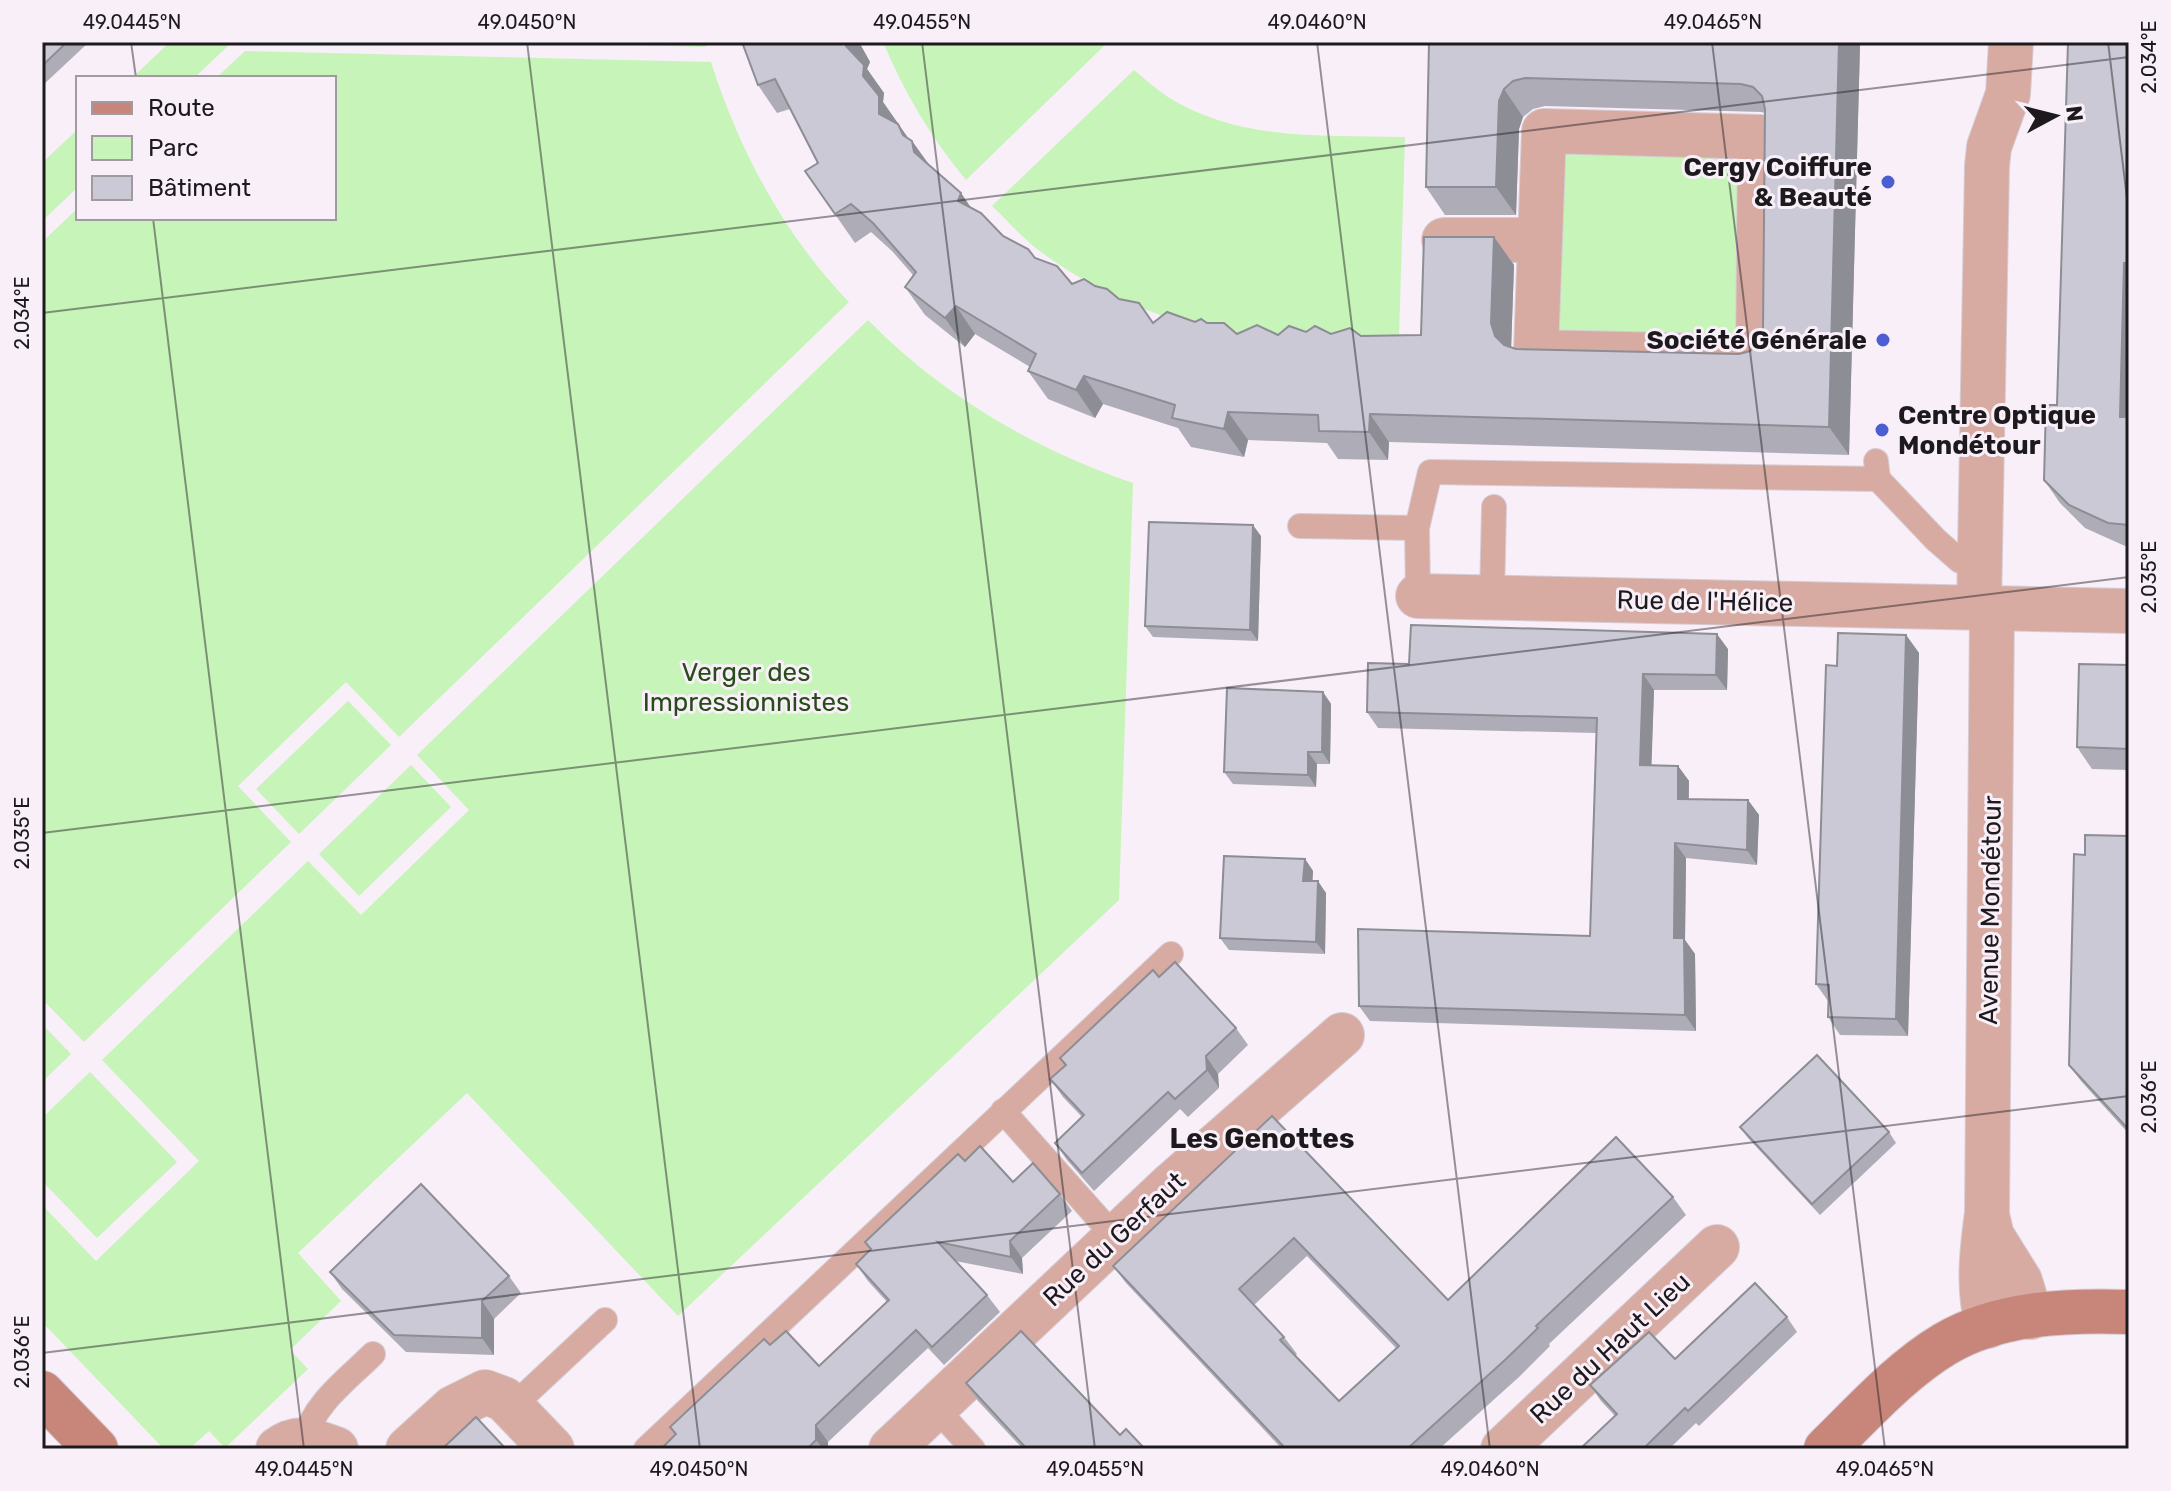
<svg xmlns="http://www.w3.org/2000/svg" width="2171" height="1491" font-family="Rubik,sans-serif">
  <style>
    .green { fill: #c7f4b8 }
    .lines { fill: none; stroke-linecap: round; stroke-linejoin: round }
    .lane-casing { stroke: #d6cdd6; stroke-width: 26 }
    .street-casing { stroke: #d6cdd6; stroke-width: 46 }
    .secondary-casing { stroke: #d6cdd6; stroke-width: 46 }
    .lane { stroke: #d7aba1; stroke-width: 24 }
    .street { stroke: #d7aba1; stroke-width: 44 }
    .secondary { stroke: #c78679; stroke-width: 44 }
    .wall { fill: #aeadb7; fill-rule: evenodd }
    .shaded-wall { fill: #8d8d95 }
    .building { fill: #cac9d5; stroke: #8d8d95; stroke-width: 2; fill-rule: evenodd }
    .ticks { fill: none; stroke: #1d1a1e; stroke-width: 2; stroke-opacity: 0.45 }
    .poi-dot { fill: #4b5fd3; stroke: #f9eff9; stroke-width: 3 }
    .labels { text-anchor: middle; stroke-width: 6; stroke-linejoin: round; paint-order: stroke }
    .poi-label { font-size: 26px; font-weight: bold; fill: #1d1a1e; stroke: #f9eff9; text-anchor: end }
    .street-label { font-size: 26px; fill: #1d1a1e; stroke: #f9eff9 }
    .park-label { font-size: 26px; fill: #274c19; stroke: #f9eff9 }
    .neighbourhood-label { font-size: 28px; font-weight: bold; fill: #1d1a1e; stroke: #f9eff9 }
    .neatline { fill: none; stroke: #1d1a1e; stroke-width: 3 }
    .ticks-label { font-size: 20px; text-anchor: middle; fill: #1d1a1e }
  </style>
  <rect width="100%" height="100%" fill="#f9eff9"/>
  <g class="green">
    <path d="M170 42H232L194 78H132Z"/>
    <path d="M525 42H705L706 47Z"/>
    <path d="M883 42H1107V43L966 180C931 138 904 92 883 42Z"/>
    <path d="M245 51 711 62C739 150 784 235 849 302L399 737 346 682 238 786 291 842 84 1042 42 999V242L78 208V218H334V78H216Z"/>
    <path d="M1134 70C1145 79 1156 89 1168 97 1240 142 1324 135 1405 137L1399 338C1353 337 1306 340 1259 336 1181 330 1104 298 1041 252 1023 239 1008 221 992 206Z"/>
    <path d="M78 129V187L42 221V163Z"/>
    <path d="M1555 140 1749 150 1745 343 1552 340Z"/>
    <path d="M868 320C941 395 1034 449 1133 483L1119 900 678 1316 467 1093 298 1253 341 1301 290 1350 308 1369 225 1448 209 1431 189 1449H164L42 1322V1205L96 1261 199 1161 102 1060 308 861 361 915 469 810 417 755Z"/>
    <path d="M348 701 391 745 299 834 256 789Z"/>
    <path d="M411 765 451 807 359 896 319 854Z"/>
    <path d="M42 1024 71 1054 42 1082Z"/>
    <path d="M90 1072 177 1162 97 1238 42 1181V1118Z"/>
  </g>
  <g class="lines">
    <g class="lane-casing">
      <g id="lane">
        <path d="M1876 461 1878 479 1936 540 1960 561 1979 566"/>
        <path d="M1300 526 1417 528"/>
        <path d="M1418 596 1417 528 1430 472 1878 479"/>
        <path d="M1492 597 1494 507"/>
        <path d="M1003 1111 1115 1237"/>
        <path d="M934 1406 973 1449"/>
        <path d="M512 1407 605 1320"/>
        <path d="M305 1439C313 1404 348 1379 373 1354"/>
        <path d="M646 1449 1171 954"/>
      </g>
    </g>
    <g class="street-casing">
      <g id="street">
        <path d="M1544 131 1760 137 1758 357 1536 352Z"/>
        <path d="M1444 240H1540"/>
        <path d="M1418 596 2129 611"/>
        <path d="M1979 607 1987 166 1989 147 2008 94 2011 42"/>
        <path d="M1987 1215 1992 1236 2020 1281 2031 1317"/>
        <path d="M1988 1326C1977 1290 1982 1250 1987 1213L1992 608"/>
        <path d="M278 1449C298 1434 315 1441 336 1449"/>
        <path d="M408 1449 453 1408 485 1392 504 1399 552 1449"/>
        <path d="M891 1449 1171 1185 1342 1035"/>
        <path d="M1503 1449 1717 1247"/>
      </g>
    </g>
    <g class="secondary-casing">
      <g id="secondary">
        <path d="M42 1393 96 1449"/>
        <path d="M1826 1449C1863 1413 1900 1371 1945 1344 1999 1312 2068 1310 2129 1312"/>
      </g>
    </g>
    <use href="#lane" class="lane"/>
    <use href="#street" class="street"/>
    <use href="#secondary" class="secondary"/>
  </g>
  <g class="wall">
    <path d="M42 42H89L42 86Z"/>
    <path d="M742 42H859L870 62 867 69 884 93 883 102 908 138 912 141 930 166 961 193 970 207 1003 236 1072 284 1095 286 1119 299 1153 322 1207 323 1237 334 1278 335 1306 332 1361 336 1421 335 1494 237 1514 265 1511 348 1516 349 1739 354 1750 351 1759 342 1763 329 1765 113 1761 112 1545 106 1533 109 1523 117 1519 129 1516 215H1445L1426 187 1429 42 1860 45 1849 455 1389 442 1388 460 1338 459 1327 443 1248 440 1244 457 1191 447 1178 428 1103 404 1095 418 1048 399 1028 371 1030 367 975 334 965 347 925 315 905 287 913 275 892 251 871 232 855 243 805 171 818 163 790 109 777 113 758 85Z"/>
    <path d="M2129 42V547L2125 546 2085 528 2060 503 2044 480 2057 405Z"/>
    <path d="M1261 536 1258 641 1153 637 1145 626Z"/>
    <path d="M1906 635 1919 653 1908 1036 1840 1035 1828 1017V1001L1816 984 1837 666Z"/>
    <path d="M1728 649 1727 690H1654L1651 766H1678L1689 781V799L1748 800 1759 815 1757 865 1686 858 1685 940 1695 954 1696 1031 1370 1021 1359 1006 1590 936 1596 733 1378 728 1367 712 1409 664Z"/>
    <path d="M2129 665V770L2092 769 2077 747Z"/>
    <path d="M1323 692 1331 704 1330 764H1317L1316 787 1233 784 1224 772Z"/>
    <path d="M2129 836V1134L2081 1081 2069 1065 2085 855Z"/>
    <path d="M1305 859 1313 871 1312 881 1326 893 1325 954 1229 950 1220 938Z"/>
    <path d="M1159 977 1236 1028 1248 1045 1218 1074 1219 1088 1188 1117 1180 1109 1094 1191 1067 1160 1055 1143 1082 1117 1063 1097 1050 1079 1065 1066 1060 1058Z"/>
    <path d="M1272 1116 1448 1300 1673 1197 1686 1215 1549 1344 1550 1346 1519 1377 1439 1449H1282L1126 1283 1113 1266ZM1307 1256 1396 1348 1339 1401 1295 1356 1297 1354 1284 1337 1254 1305Z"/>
    <path d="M1740 1127 1889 1132 1896 1143 1820 1215 1748 1138Z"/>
    <path d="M965 1161 1013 1182 1060 1194 1072 1211 1022 1258 1023 1274 955 1261 987 1295 1000 1312 944 1365 928 1348 828 1442V1449H661L675 1435 670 1427 770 1345 819 1366 887 1302 868 1281 856 1264 870 1250 865 1242Z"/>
    <path d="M330 1272 509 1276 521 1293 494 1319V1355L406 1352 342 1289Z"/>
    <path d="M1787 1317 1797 1332 1699 1426 1696 1423 1669 1449H1580L1615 1416 1601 1401 1590 1385 1675 1359Z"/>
    <path d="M966 1383 1120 1435 1145 1449H1023L978 1401Z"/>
  </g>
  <g class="shaded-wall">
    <path d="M848 42H859L870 62 867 69 884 93 883 102 913 145 912 141 932 169 933 180 879 114 863 76 846 46Z"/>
    <path d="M1839 42H1858L1860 45 1849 455 1829 427Z"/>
    <path d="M1504 89 1523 117 1519 129 1516 215 1496 187 1499 101Z"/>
    <path d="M961 193 980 221 958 201Z"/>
    <path d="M1494 237 1514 265 1511 351 1495 336 1491 323Z"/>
    <path d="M2124 263 2129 269V430L2120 417Z"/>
    <path d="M956 306 975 334 965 347 945 318Z"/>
    <path d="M1084 376 1103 404 1095 418 1076 390Z"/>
    <path d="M1228 412 1248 440 1244 457 1224 429Z"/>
    <path d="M1370 414 1389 442 1388 460 1369 432Z"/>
    <path d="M1253 525 1261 536 1258 641 1250 630Z"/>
    <path d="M1717 634 1728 649 1727 690 1716 675Z"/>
    <path d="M1906 635 1919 653 1908 1036 1896 1019Z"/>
    <path d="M1643 674 1654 690 1651 781 1640 765Z"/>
    <path d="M1323 692 1331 704 1330 764 1322 752Z"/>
    <path d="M1308 752 1317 764 1316 787 1308 775Z"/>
    <path d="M1678 766 1689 781 1688 814 1678 799Z"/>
    <path d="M1748 800 1759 815 1757 865 1747 850Z"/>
    <path d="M1675 843 1686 858 1685 940 1695 954 1696 1031 1685 1015 1674 938Z"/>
    <path d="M1305 859 1313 871 1312 893 1303 881Z"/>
    <path d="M1318 881 1326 893 1325 954 1316 942Z"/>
    <path d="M1206 1056 1218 1074 1219 1088 1207 1070Z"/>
    <path d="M1010 1241 1022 1258 1023 1274 1011 1257Z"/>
    <path d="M482 1301 494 1319V1355L482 1338Z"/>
    <path d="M816 1425 828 1442V1449H823L816 1440Z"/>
  </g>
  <g class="building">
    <path d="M42 42H67L42 66Z"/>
    <path d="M742 42H848L846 46 864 65 863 76 879 96V114L898 124 903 135 912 141 914 152 961 193 958 201 981 213 1003 236 1028 249 1035 258 1057 266 1072 284 1084 279 1095 286 1107 289 1119 299 1139 303 1153 323 1167 312 1195 322 1201 319 1207 323H1224L1237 334 1257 325 1278 335 1289 326 1306 332 1315 326 1331 334 1350 328 1361 336 1421 335 1424 237H1494L1491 323 1495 336 1504 345 1516 349 1739 354 1750 351 1759 342 1763 329 1765 109 1762 96 1753 87 1741 84 1525 78 1513 81 1504 89 1499 101 1496 187H1426L1429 42H1839L1829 427 1370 414 1369 432 1319 431 1318 415 1228 412 1224 429 1172 418 1175 405 1084 376 1076 390 1028 371 1036 354 956 306 945 318 905 287 916 272 873 223 851 204 835 214 805 171 818 163 775 79 758 85Z"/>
    <path d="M2068 42H2129V263H2124L2120 417H2129V525L2108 523 2069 505 2044 480 2046 405H2057Z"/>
    <path d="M1149 522 1253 525 1250 630 1145 626Z"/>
    <path d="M1411 625 1717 634 1716 675 1643 674 1640 765 1678 766V799L1748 800 1747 850 1675 843 1674 938H1684L1685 1015 1359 1006 1358 929 1590 936 1597 718 1367 712 1368 663 1409 664Z"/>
    <path d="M1838 633 1906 635 1896 1019 1828 1017 1829 985 1816 984 1826 665 1837 666Z"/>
    <path d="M2079 664 2129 665V749L2077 747Z"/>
    <path d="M1227 688 1323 692 1322 752H1308V775L1224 772Z"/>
    <path d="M2085 835 2129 836V1130L2069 1065 2074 854 2085 855Z"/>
    <path d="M1224 856 1305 859 1303 881H1318L1316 942 1220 938Z"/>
    <path d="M1175 962 1236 1028 1206 1056 1207 1070 1175 1099 1168 1092 1082 1173 1055 1143 1084 1115 1050 1079 1066 1065 1060 1058 1153 970 1159 977Z"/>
    <path d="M1817 1055 1889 1132 1812 1204 1740 1127Z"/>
    <path d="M1272 1116 1448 1300 1616 1137 1673 1197 1536 1326 1538 1328 1506 1359 1407 1449H1286L1113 1266ZM1294 1238 1399 1346 1339 1401 1280 1340 1284 1337 1239 1289Z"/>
    <path d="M980 1146 1013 1182 1033 1163 1060 1194 1010 1241 1011 1257 938 1242 987 1295 932 1347 916 1330 816 1425V1440L807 1449H661L676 1434 670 1427 764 1339 770 1345 786 1331 819 1366 889 1300 856 1264 871 1249 865 1242 958 1154 965 1161Z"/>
    <path d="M421 1184 509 1276 482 1301V1338L394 1335 330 1272Z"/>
    <path d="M1755 1283 1787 1317 1688 1411 1685 1408 1643 1449H1580L1617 1414 1590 1385 1649 1332 1675 1359Z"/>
    <path d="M1021 1331 1120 1435 1126 1429 1145 1449H1027L966 1383Z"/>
    <path d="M476 1417 506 1449H442Z"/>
  </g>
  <path class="ticks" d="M131 42 136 78M527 42 700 1449M922 42 1095 1449M1317 42 1490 1449M1712 42 1885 1449M2108 42 2129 215M153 218 304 1449M42 313 2129 57M42 833 2129 577M42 1353 2129 1096"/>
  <g class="poi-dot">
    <circle cx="1888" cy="182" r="8"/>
    <circle cx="1883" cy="340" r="8"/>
    <circle cx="1882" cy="430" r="8"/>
  </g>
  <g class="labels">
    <g class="poi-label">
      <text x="1872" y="176">Cergy Coiffure<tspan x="1872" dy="30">&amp; Beauté</tspan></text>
      <text x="1867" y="349">Société Générale</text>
      <text x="1898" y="424" text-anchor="start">Centre Optique<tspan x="1898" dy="30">Mondétour</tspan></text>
    </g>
    <g class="street-label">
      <text transform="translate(1705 601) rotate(1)" y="9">Rue de l'Hélice</text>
      <text transform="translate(1990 910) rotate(-89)" y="9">Avenue Mondétour</text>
      <text transform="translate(1114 1239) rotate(-43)" y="9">Rue du Gerfaut</text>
      <text transform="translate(1610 1348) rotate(-43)" y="9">Rue du Haut Lieu</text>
    </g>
    <g class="park-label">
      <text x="746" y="681">Verger des<tspan x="746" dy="30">Impressionnistes</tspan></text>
    </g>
    <g class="neighbourhood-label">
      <text x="1262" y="1148">Les Genottes</text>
    </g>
  </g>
  <rect width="2171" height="1491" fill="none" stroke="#f9eff9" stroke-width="88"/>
  <rect x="76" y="76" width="260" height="144" fill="#f9eff9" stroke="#a19aa1" stroke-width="2"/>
  <rect x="92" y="102" width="40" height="12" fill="#c78679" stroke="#a19aa1" stroke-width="2"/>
  <text x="148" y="116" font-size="24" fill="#1d1a1e">Route</text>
  <rect x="92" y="136" width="40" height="24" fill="#c7f4b8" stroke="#a19aa1" stroke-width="2"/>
  <text x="148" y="156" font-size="24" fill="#1d1a1e">Parc</text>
  <rect x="92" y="176" width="40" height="24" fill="#cac9d5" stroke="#a19aa1" stroke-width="2"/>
  <text x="148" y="196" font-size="24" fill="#1d1a1e">Bâtiment</text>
  <g transform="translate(2055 116) rotate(83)" stroke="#f9eff9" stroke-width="6" paint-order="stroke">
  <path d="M0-6L14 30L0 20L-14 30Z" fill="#1d1a1e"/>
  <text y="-12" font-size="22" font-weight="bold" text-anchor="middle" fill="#1d1a1e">N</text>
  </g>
  <rect x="44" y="44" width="2083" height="1403" class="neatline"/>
  <g class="ticks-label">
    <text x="132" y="29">49.0445°N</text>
    <text x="527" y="29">49.0450°N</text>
    <text x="922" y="29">49.0455°N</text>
    <text x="1317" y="29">49.0460°N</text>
    <text x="1713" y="29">49.0465°N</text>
    <text transform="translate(2149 57) rotate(-90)" y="7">2.034°E</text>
    <text transform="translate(22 313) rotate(-90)" y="7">2.034°E</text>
    <text transform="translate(2149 577) rotate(-90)" y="7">2.035°E</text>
    <text transform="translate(22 833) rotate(-90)" y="7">2.035°E</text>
    <text transform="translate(2149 1097) rotate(-90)" y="7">2.036°E</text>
    <text transform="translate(22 1352) rotate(-90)" y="7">2.036°E</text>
    <text x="304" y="1476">49.0445°N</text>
    <text x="699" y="1476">49.0450°N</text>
    <text x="1095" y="1476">49.0455°N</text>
    <text x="1490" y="1476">49.0460°N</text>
    <text x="1885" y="1476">49.0465°N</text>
  </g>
</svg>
